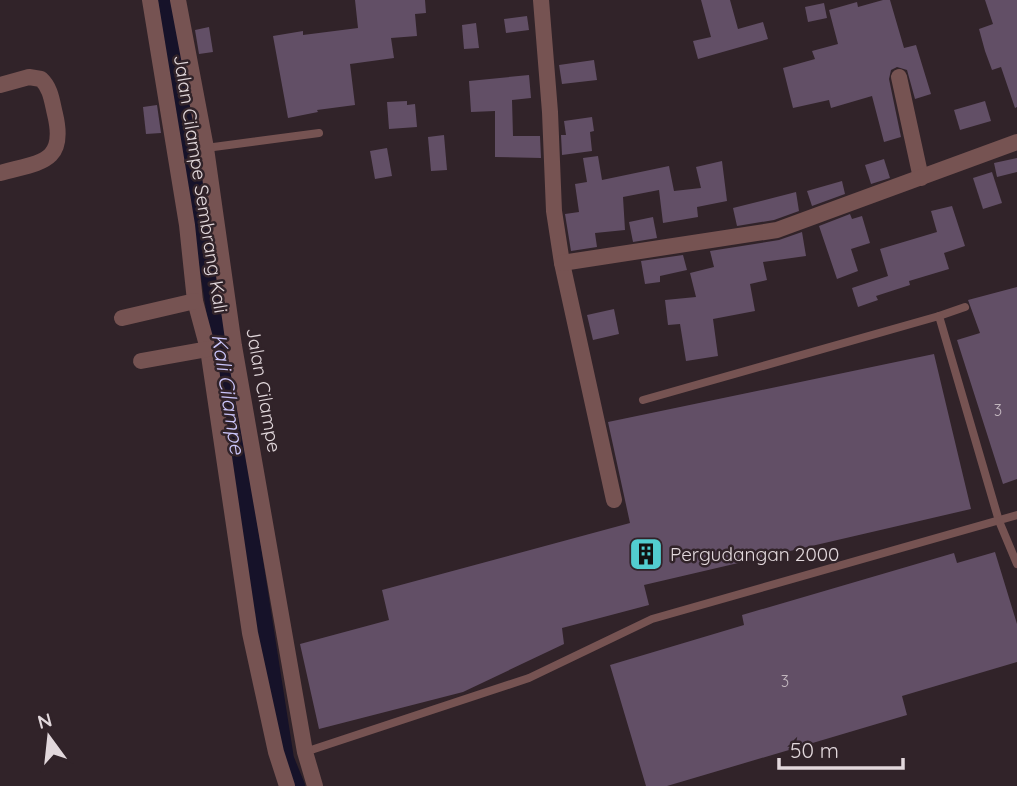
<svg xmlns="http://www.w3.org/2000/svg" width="1017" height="786" font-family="Quicksand,sans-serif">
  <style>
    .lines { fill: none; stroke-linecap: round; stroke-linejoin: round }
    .canal { stroke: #161229; stroke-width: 18 }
    .building { fill: #624f66 }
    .lane { stroke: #765352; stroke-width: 8 }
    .street { stroke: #765352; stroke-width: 16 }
    .labels { text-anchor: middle; stroke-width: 5; stroke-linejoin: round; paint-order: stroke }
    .number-label { font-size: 16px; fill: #c2b6be }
    .street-label { font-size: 19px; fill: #e2d8dc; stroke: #312329 }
    .poi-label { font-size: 19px; fill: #e2d8dc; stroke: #312329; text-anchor: start }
    .water-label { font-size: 21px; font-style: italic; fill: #cac5fa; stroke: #312329 }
  </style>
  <rect width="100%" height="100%" fill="#312329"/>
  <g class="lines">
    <path class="canal" d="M167 0 267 644 285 759 296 786"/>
  </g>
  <g class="building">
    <path d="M355 0H425L426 13 415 14 417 36 391 38 394 58 350 64 355 105 317 110 318 112 288 118 273 36 303 31V35L358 28Z"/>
    <path d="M701 0H730L738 29 763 22 768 39 698 59 693 41 711 37Z"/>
    <path d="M883 0H890L904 48 916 45 931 94 915 99 907 70 897 67 891 70 889 79 901 137 884 142 872 96 831 108 829 100 793 108 783 68 815 59 812 51 838 44 829 10 857 2 858 7Z"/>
    <path d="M985 0H1017V107L1015 108 1001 67 992 70 985 51 979 29 993 24Z"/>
    <path d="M824 3 827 18 808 22 805 7Z"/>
    <path d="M527 16 529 30 506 33 504 19Z"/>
    <path d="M476 23 479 48 464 49 462 25Z"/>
    <path d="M209 27 213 52 199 54 195 30Z"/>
    <path d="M594 60 597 80 562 84 559 65Z"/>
    <path d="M529 75 531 98 512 100 513 136H540L541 158 495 157V111L471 112 469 81Z"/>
    <path d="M407 101V105L415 104 417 127 389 129 387 102Z"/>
    <path d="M985 101 991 121 960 130 954 110Z"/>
    <path d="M157 105 161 133 146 134 143 107Z"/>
    <path d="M592 117 594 131 590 132 592 151 562 155 561 135H566L564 121Z"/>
    <path d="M444 135 447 170 431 171 428 137Z"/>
    <path d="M387 148 392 176 375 179 370 151Z"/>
    <path d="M598 156 602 180 669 166 674 191 701 188 696 167 722 161 727 201 697 207 698 217 663 223 659 190 623 197 625 230 595 233 597 247 571 251 565 214 579 212 575 184 587 182 583 158Z"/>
    <path d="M1017 158V172L997 177 994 163Z"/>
    <path d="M884 159 890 178 871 184 865 165Z"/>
    <path d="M992 172 1002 203 983 209 973 178Z"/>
    <path d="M842 181 845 194 812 206 807 191Z"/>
    <path d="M796 192 799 211 774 220 737 226 733 208Z"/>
    <path d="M952 206 965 246 944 253 949 269 909 281 910 285 876 296 878 300 858 307 852 288 888 276 880 249 937 232 931 211Z"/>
    <path d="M850 214 852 219 862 216 870 243 851 249 858 271 837 279 819 226Z"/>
    <path d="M653 217 657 238 633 242 629 222Z"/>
    <path d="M802 232 806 256 763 262 767 280 750 284 755 311 713 319 718 356 686 361 680 324 668 325 665 300 696 297 690 273 714 267 710 251 779 240Z"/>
    <path d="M683 255 687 270 660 276V282L645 284 641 261Z"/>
    <path d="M1017 287V479L1003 484 957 340 980 333 968 300Z"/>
    <path d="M614 309 619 334 593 340 587 315Z"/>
    <path d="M934 354 971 509 644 585 649 605 562 628 564 644 463 692 319 729 300 644 389 620 382 590 630 523 608 422Z"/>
    <path d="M995 552 1017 624V662L902 696 907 715 667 786H646L610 665 744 625 742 615 954 553 957 563Z"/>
  </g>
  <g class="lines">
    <g class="lane">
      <path d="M206 148 319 133"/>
      <path d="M939 316 965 307"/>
      <path d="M643 400 939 316 999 521 1017 564"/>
      <path d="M305 752 529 678 652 619 1017 515"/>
    </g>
    <g class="street">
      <path d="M150 0 187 225 195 301 208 349 250 633 276 752 287 786"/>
      <path d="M178 0 206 148 234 346 305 752 315 786"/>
      <path d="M541 0 550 112 554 211 562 263 614 500"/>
      <path d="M899 77 921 178"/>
      <path d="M0 85 29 77 41 79C51 88 52 102 55 114 67 164 39 162 0 173"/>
      <path d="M562 263 777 230 1017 142"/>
      <path d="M122 318 195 301"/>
      <path d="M141 361 208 349"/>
    </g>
  </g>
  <defs>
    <g id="building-square" transform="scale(1.75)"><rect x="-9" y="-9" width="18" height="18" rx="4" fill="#52cdd0" stroke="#312329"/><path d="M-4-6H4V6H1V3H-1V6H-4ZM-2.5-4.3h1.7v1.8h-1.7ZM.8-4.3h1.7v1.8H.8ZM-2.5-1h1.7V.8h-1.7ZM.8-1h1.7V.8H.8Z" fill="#111"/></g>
  </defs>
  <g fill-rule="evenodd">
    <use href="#building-square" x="646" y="554"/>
  </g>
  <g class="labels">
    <g class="number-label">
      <text x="998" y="416">3</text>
      <text x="785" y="687">3</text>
    </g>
    <g class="street-label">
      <text transform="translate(201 184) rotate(81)" y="7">Jalan Cilampe Sembrang Kali</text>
      <text transform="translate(264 390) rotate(80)" y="7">Jalan Cilampe</text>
    </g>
    <g class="poi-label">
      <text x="670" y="561">Pergudangan 2000</text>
    </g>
    <g class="water-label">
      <text transform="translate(228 394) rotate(81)" y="7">Kali Cilampe</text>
    </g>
  </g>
  <g transform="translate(49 737) rotate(345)" stroke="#312329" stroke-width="5" paint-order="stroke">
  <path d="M0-5L12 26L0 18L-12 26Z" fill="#e2d8dc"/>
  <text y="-10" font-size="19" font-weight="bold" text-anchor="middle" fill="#e2d8dc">N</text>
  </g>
  <path d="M779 758v10h124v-10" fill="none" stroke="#e2d8dc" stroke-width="3.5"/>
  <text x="790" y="758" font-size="21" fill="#e2d8dc" stroke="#312329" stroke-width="5" paint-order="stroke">50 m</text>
</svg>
